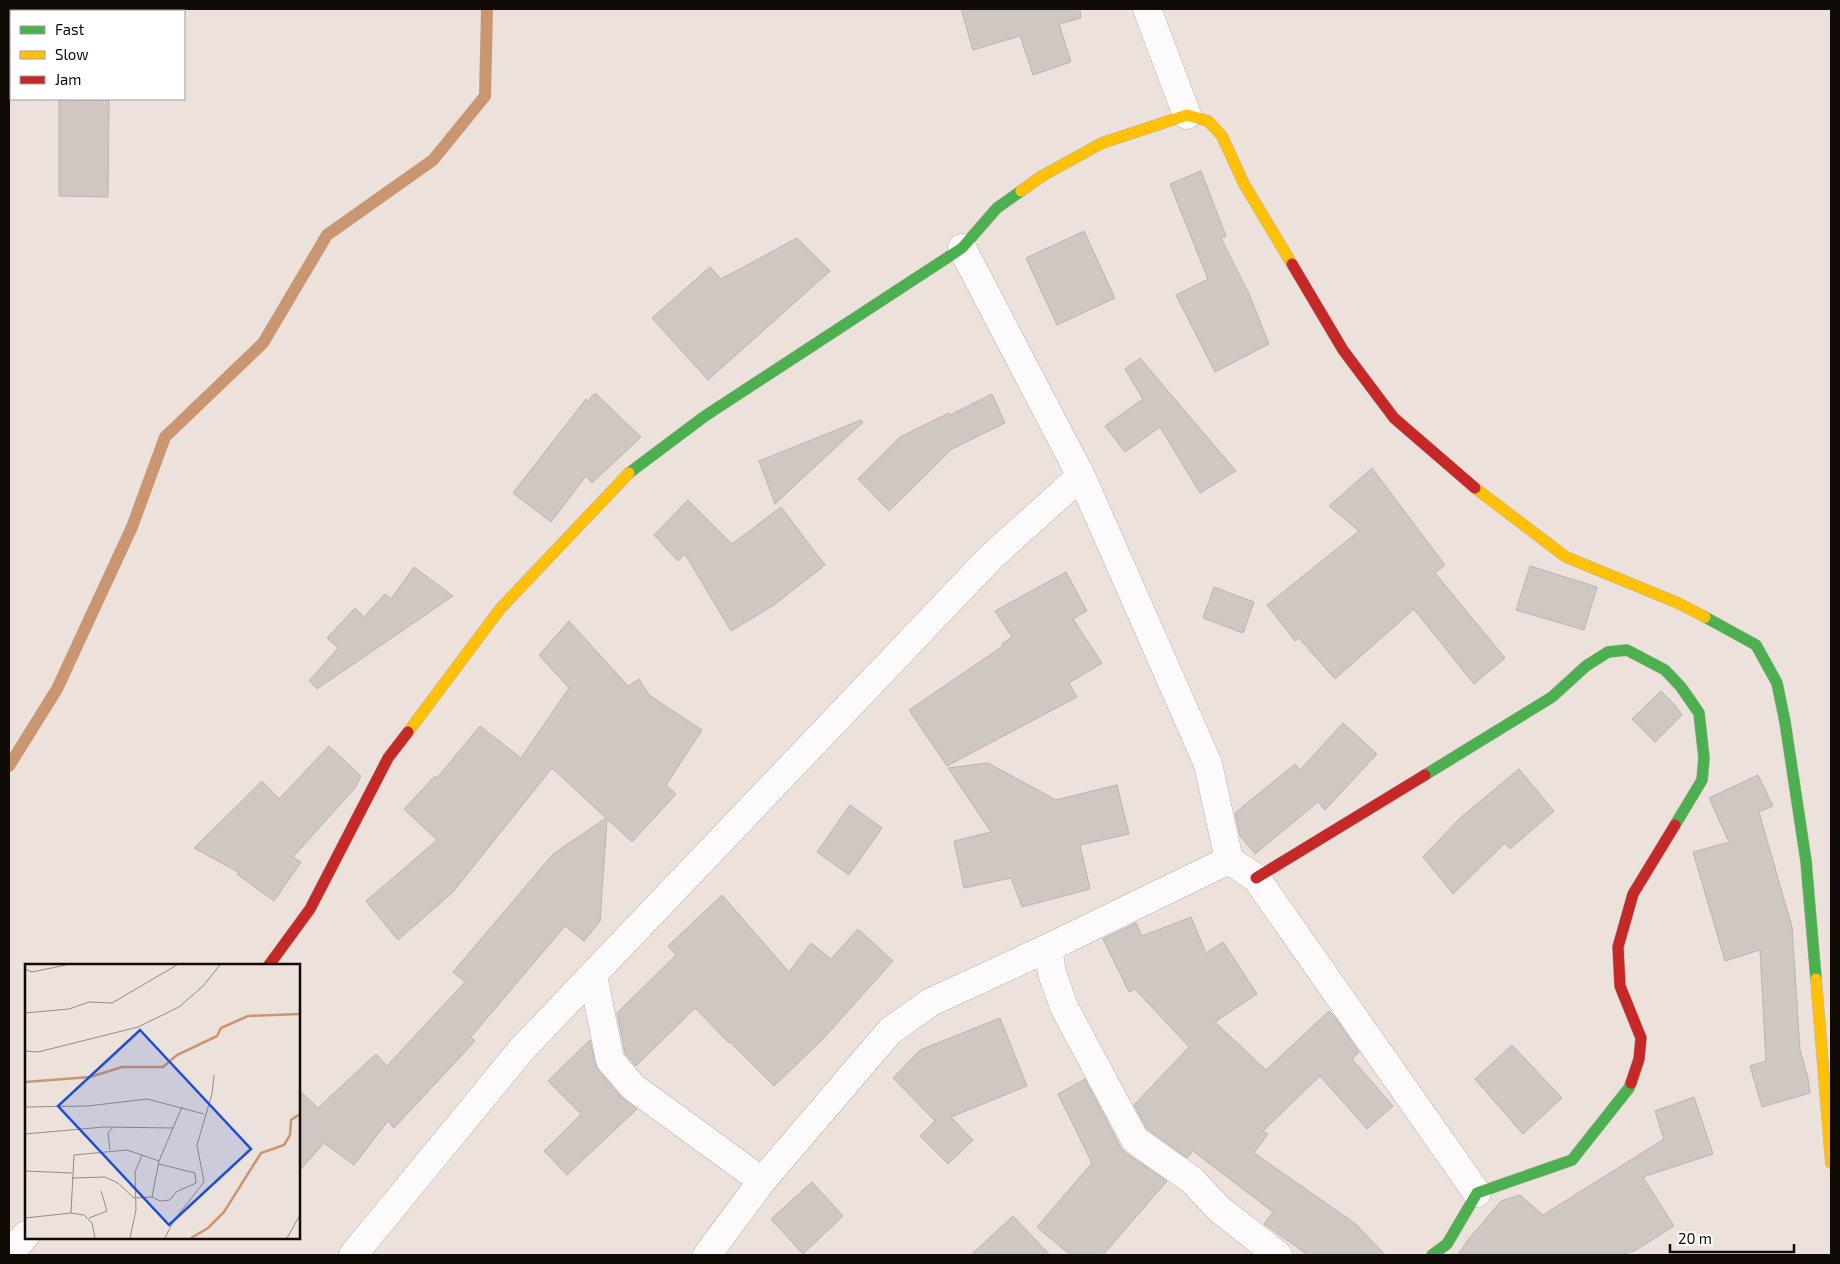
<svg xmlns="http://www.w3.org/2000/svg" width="1840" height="1264" font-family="'Exo 2',sans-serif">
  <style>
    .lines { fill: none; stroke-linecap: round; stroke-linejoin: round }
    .stream { stroke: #ca9672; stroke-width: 12 }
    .building { fill: #cfc7c2; stroke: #bcb4af }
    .street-casing { stroke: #bab2ae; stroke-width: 29 }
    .fast-casing { stroke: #bab2ae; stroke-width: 12 }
    .slow-casing { stroke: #bab2ae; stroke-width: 12 }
    .jam-casing { stroke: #bab2ae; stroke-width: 12 }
    .street { stroke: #fcfafa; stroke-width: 28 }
    .fast { stroke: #4caf50; stroke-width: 11 }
    .slow { stroke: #ffc107; stroke-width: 11 }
    .jam { stroke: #c62828; stroke-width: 11 }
    .inset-river { fill: none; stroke: #ca9672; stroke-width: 2.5 }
    .inset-road { fill: none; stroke: #948b86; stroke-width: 1 }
    .view { fill: #1d4ed8; fill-opacity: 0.15; stroke: #1d4ed8; stroke-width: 2.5 }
    .inset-edge { fill: none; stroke: #100b07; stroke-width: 2.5 }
  </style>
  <rect width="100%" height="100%" fill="#ece1db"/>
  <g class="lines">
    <path class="stream" d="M9 766 57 689 132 527 165 437 263 343 327 235 433 160 485 96 487 9"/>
  </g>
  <g class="building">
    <path d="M961 9H1080L1081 18 1059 24 1071 62 1033 75 1020 36 973 50Z"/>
    <path d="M109 99 108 197 59 196V100Z"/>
    <path d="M1201 171 1226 236 1221 238 1249 294 1269 344 1215 372 1176 295 1208 279 1170 184Z"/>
    <path d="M1084 231 1115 298 1057 325 1026 258Z"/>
    <path d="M797 238 830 271 708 380 652 318 710 267 721 279Z"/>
    <path d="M1140 358 1184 410 1236 471 1200 493 1160 427 1125 452 1105 426 1143 399 1125 369Z"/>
    <path d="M595 393 641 437 592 483 586 476 551 522 513 493 586 399 588 401Z"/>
    <path d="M992 394 1005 423 952 449 889 511 858 479 900 437 949 413 950 415Z"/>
    <path d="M861 420 863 422 775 504 759 461Z"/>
    <path d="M1372 468 1445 565 1435 573 1505 658 1474 684 1414 609 1335 679 1299 638 1295 641 1267 605 1359 531 1329 506Z"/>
    <path d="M688 500 732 544 781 507 825 565 774 605 731 631 685 554 678 561 654 535Z"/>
    <path d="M1530 566 1597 587 1584 630 1516 610Z"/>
    <path d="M414 567 453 596 317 689 309 681 338 648 327 638 355 608 364 617 385 594 391 599Z"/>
    <path d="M1066 572 1087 611 1073 619 1102 663 1069 683 1077 697 947 766 909 710 1003 646 1002 644 1012 637 995 611Z"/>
    <path d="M1214 587 1254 602 1243 633 1203 618Z"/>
    <path d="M569 621 628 686 639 679 649 695 702 730 666 785 676 794 632 842 607 819 600 921 584 941 565 926 471 1037 475 1041 394 1128 388 1121 354 1165 324 1143 299 1171V1090L318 1108 376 1054 387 1066 465 982 453 972 553 854 606 818 552 768 453 892 398 940 366 901 437 840 404 809 435 776 437 778 480 726 521 758 569 688 539 655Z"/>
    <path d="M1661 691 1674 704 1682 715 1655 742 1632 719Z"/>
    <path d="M1343 723 1377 754 1325 810 1318 802 1255 854 1240 836 1235 813 1295 764 1300 770Z"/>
    <path d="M329 746 361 776 355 788 293 857 301 862 274 901 237 874 238 872 194 848 262 781 279 799Z"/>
    <path d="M988 763 1056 800 1117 785 1129 834 1080 845 1090 889 1022 907 1011 878 964 888 954 841 991 832 948 768Z"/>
    <path d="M1519 769 1554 811 1510 849 1505 843 1453 894 1423 857 1460 818Z"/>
    <path d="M1758 775 1773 806 1759 812 1792 927 1800 1050 1808 1078 1810 1093 1762 1107 1750 1066 1766 1061 1760 950 1725 961 1693 852 1729 842 1709 798Z"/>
    <path d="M850 805 882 828 849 875 817 852Z"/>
    <path d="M722 895 789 972 811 943 831 959 858 929 893 961 822 1040 774 1086 730 1042 729 1043 695 1008 636 1066 625 1053 617 1013 676 955 668 946Z"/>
    <path d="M1191 917 1206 953 1223 942 1257 994 1215 1022 1266 1070 1329 1011 1334 1016 1359 1052 1352 1059 1393 1106 1367 1129 1320 1076 1263 1131 1268 1134 1254 1153 1356 1224 1385 1255H1308L1264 1224 1273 1212 1193 1151 1187 1158 1147 1129 1134 1105 1189 1047 1135 989 1129 992 1103 939 1136 923 1142 936Z"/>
    <path d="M1000 1018 1027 1086 951 1117 973 1140 948 1164 920 1136 935 1121 893 1078 920 1050Z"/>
    <path d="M590 1040 595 1063 598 1070 621 1097 637 1109 567 1175 544 1151 581 1114 548 1081Z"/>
    <path d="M1512 1045 1562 1098 1523 1134 1475 1079Z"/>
    <path d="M1085 1079 1121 1148 1126 1153 1167 1181 1103 1255H1070L1037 1227 1092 1163 1058 1094Z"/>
    <path d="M1694 1097 1713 1154 1643 1177 1674 1226 1636 1250 1622 1255H1458L1467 1241 1501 1201 1520 1195 1543 1215 1664 1139 1655 1111Z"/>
    <path d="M812 1182 843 1216 803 1254 771 1219Z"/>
    <path d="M1013 1216 1050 1255H971Z"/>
  </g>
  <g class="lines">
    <g class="street-casing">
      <g id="street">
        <path d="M1147 9 1187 115"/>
        <path d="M962 248 1081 476 1208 764 1229 860 1256 878 1477 1193"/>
        <path d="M1048 948 1052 973 1064 1007 1135 1140 1192 1180 1219 1209 1278 1255"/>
        <path d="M593 975 610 1060 633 1087 762 1181"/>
        <path d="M9 1253 26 1235"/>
        <path d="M353 1255 522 1049 991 557 1081 476"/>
        <path d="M707 1255 762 1181 890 1031 931 1002 1048 948 1229 860"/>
      </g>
    </g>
    <g class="fast-casing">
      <g id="fast">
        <path d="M629 473 705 416 962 248 997 208 1021 191"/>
        <path d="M1705 617 1756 645 1777 683 1785 722 1806 861 1816 979"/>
        <path d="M1425 775 1552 697 1586 666 1608 652 1627 650 1665 670 1681 687 1699 713 1704 758 1702 780 1675 825"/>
        <path d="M1432 1255 1447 1244 1477 1193 1572 1160 1629 1088 1631 1083"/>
      </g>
    </g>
    <g class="slow-casing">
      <g id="slow">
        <path d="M1021 191 1042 176 1102 143 1187 115 1208 121 1222 136 1244 184 1292 264"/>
        <path d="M1475 488 1566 557 1678 603 1705 617"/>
        <path d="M408 732 500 609 629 473"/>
        <path d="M1816 979 1831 1163"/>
      </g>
    </g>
    <g class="jam-casing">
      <g id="jam">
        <path d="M1292 264 1343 350 1394 418 1475 488"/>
        <path d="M1256 878 1425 775"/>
        <path d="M269 965 310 909 388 758 408 732"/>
        <path d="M1631 1083 1639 1059 1641 1038 1620 986 1618 947 1633 894 1675 825"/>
      </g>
    </g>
    <use href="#street" class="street"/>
    <use href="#fast" class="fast"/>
    <use href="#slow" class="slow"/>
    <use href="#jam" class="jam"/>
  </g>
  <g transform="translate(25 964)">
    <rect width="275" height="275" fill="#ece1db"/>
    <path class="inset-river" d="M0 118 65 113 97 103H138L152 91 192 72 196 64 223 52 275 50M166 274 183 264 199 248 236 189 259 181 265 171 266 156 275 150"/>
    <path class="inset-road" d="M0 5 7 8 41 1M0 49 44 45 64 38 87 39 152 1M0 87 13 88 113 63 154 43 178 22 195 1M0 143 63 142 122 135 179 150M0 170 79 163 149 164M85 186 83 169 88 163M0 207 47 209M47 214 80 213 93 219 109 234 127 233 135 237 145 236 151 228 171 219 170 209 134 200M127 233 134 197 157 143M46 249 49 191 102 186 134 197M0 254 46 249 59 251 67 259 70 274M64 254 82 247 76 227M105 274 111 246 110 208 117 191M140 274 149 256 179 218 172 181 187 130 189 111M262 274 275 251"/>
    <path class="view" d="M115 66 226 185 144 261 33 142Z"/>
    <rect width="275" height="275" class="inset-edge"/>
  </g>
  <rect width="1840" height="1264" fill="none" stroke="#100b07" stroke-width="20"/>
  <rect x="10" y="10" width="175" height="90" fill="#ffffff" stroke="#9f9d9c"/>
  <rect x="20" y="26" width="25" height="8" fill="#4caf50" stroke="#9f9d9c"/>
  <text x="55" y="35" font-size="15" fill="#100b07">Fast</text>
  <rect x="20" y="51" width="25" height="8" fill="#ffc107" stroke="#9f9d9c"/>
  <text x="55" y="60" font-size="15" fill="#100b07">Slow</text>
  <rect x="20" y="76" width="25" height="8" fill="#c62828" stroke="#9f9d9c"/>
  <text x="55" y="85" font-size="15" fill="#100b07">Jam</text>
  <path d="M1670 1244v8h124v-8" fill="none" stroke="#100b07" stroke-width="2.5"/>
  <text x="1678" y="1244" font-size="15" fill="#100b07" stroke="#ffffff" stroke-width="4" paint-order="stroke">20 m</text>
</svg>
